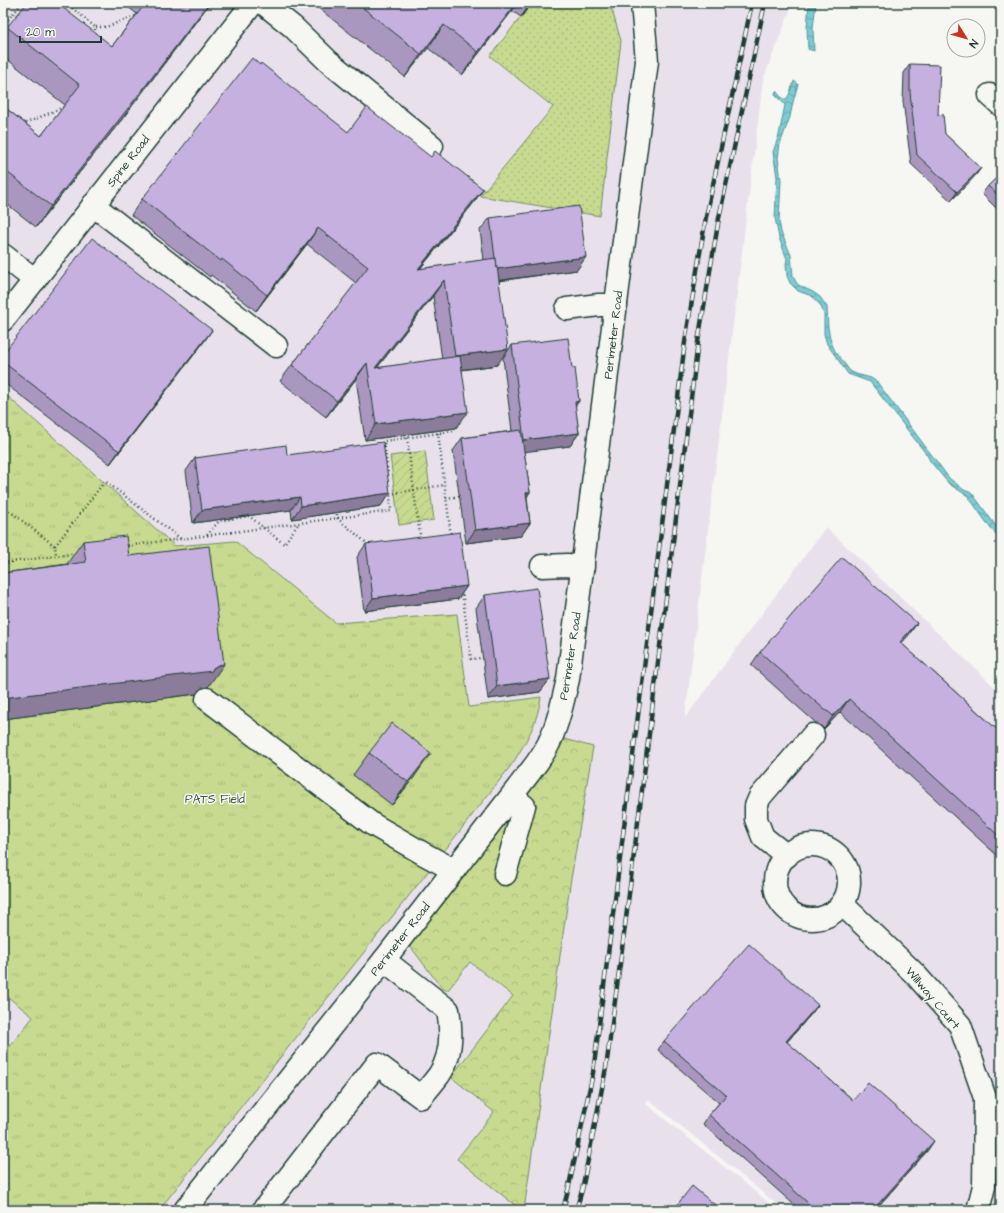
<svg xmlns="http://www.w3.org/2000/svg" width="1004" height="1213" font-family="'Architects Daughter',sans-serif">
  <style>
    .built { fill: #e8e1ec }
    .grass { fill: url(#grass-dots); stroke: #738c62 }
    .forest { fill: url(#forest-crowns); stroke: #738c62 }
    .park { fill: url(#park-tufts); stroke: #738c62 }
    .garden { fill: url(#garden-furrows); stroke: #738c62 }
    .water { fill: url(#water-waves); stroke: #569394 }
    .lines { fill: none; stroke-linecap: round; stroke-linejoin: round }
    .minor-casing { stroke: #1f3d34; stroke-width: 25 }
    .path { stroke: #1f3d34; stroke-width: 2.5; stroke-dasharray: 1 3; stroke-linecap: butt }
    .minor { stroke: #f6f6f2; stroke-width: 22 }
    .rail-casing { stroke: #1f3d34; stroke-width: 4.5 }
    .rail { stroke: #f6f6f2; stroke-width: 3; stroke-dasharray: 9; stroke-linecap: butt }
    .wall { fill: #aa97c0; stroke: #1f3d34; fill-rule: evenodd }
    .shaded-wall { fill: #8b7b9c; stroke: #1f3d34 }
    .building { fill: #c6b0df; stroke: #1f3d34 }
    .labels { text-anchor: middle; stroke-width: 3; stroke-linejoin: round; paint-order: stroke }
    .street-label { font-size: 12px; fill: #1f3d34; stroke: #f6f6f2 }
    .park-label { font-size: 12px; fill: #415c46; stroke: #f6f6f2 }
  </style>
  <defs>
    <pattern id="grass-dots" width="8" height="8" patternUnits="userSpaceOnUse"><rect width="8" height="8" fill="#c7da8f"/><path d="M2 2h.1M6 6h.1" fill="none" stroke="#aabc7c" stroke-width="1.8" stroke-linecap="round"/></pattern>
    <pattern id="forest-crowns" width="20" height="18" patternUnits="userSpaceOnUse"><rect width="20" height="18" fill="#c7da8f"/><path d="M2 6a3 3 0 1 1 6 0M12 15a3 3 0 1 1 6 0" fill="none" stroke="#aabc7c"/></pattern>
    <pattern id="park-tufts" width="24" height="20" patternUnits="userSpaceOnUse"><rect width="24" height="20" fill="#c7da8f"/><path d="M3 7l-1-3M5 7V3M7 7l1-3M15 17l-1-3M17 17v-4M19 17l1-3" fill="none" stroke="#aabc7c"/></pattern>
    <pattern id="garden-furrows" width="10" height="10" patternUnits="userSpaceOnUse"><rect width="10" height="10" fill="#c7da8f"/><path d="M-1 1l2-2M0 10L10 0M9 11l2-2" fill="none" stroke="#aabc7c"/></pattern>
    <pattern id="water-waves" width="16" height="10" patternUnits="userSpaceOnUse"><rect width="16" height="10" fill="#7bccd4"/><path d="M0 5q4-4 8 0t8 0" fill="none" stroke="#64a7ad"/></pattern>
  </defs>
  <rect width="100%" height="100%" fill="#f6f6f2"/>
  <filter id="ink" filterUnits="userSpaceOnUse"><feTurbulence type="fractalNoise" baseFrequency=".025" numOctaves="2"/><feDisplacementMap in="SourceGraphic" scale="8" xChannelSelector="R" yChannelSelector="G"/><feConvolveMatrix kernelMatrix="1 2 1 2 8 2 1 2 1" color-interpolation-filters="sRGB"/></filter>
  <g filter="url(#ink)">
    <path class="built" d="M3 3H793L763 80 685 718 826 527 1001 693V1210H784L648 1099 646 1104 778 1210H3Z"/>
    <path class="grass" d="M532 3H610L621 41 600 216 480 196 553 107 490 56Z"/>
    <path class="forest" d="M564 739 593 747 570 885 524 1210H521L457 1159 494 1112 451 1077 513 996 470 962 448 990H445L441 987 410 946 542 776Z"/>
    <path class="park" d="M3 392 175 546 235 541 336 623 457 614 469 707 541 697C537 724 527 740 513 763L427 873 159 1210H3V1055L33 1017 3 993Z"/>
    <path class="garden" d="M425 451 434 520 399 525 390 456Z"/>
    <g class="water">
      <path d="M809 3H816L813 28 814 51 808 49 807 28Z"/>
      <path d="M794 81 798 84 793 102 790 117 780 144 778 158 781 180 779 221 781 232 791 255 793 276 797 284 802 287 813 292 820 297 827 307 828 328 831 342 835 351 850 371 856 374 871 378 877 382 949 478 964 490 972 493 1001 533V540L991 529 968 496 949 484 930 461 927 455 870 382 848 374 827 344 824 334V315L821 306 812 296 798 291 790 283 787 276 786 264 787 259 779 238 775 218 777 177 773 152 779 135 785 105C783 101 777 99 775 94L776 91 781 97 786 100 789 95Z"/>
    </g>
    <g class="lines">
      <g class="minor-casing">
        <g id="minor">
          <path d="M263 3 293 27 328 61 432 146"/>
          <path d="M990 95 1001 105"/>
          <path d="M93 205 276 346"/>
          <path d="M3 255 35 280"/>
          <path d="M567 309 599 305H616"/>
          <path d="M3 320 253 3"/>
          <path d="M542 566 567 565 583 567"/>
          <path d="M207 699 372 824 424 854 454 870"/>
          <circle cx="812" cy="882" r="37"/>
          <path d="M787 856 763 837 756 819V806L760 797 813 735"/>
          <path d="M505 874 524 806 512 796"/>
          <path d="M842 904 915 974 960 1025 985 1098 984 1186 978 1210"/>
          <path d="M264 1209 377 1064 421 1097C427 1090 433 1083 439 1075 452 1056 452 1032 448 1010L384 960"/>
          <path d="M185 1210 384 960 530 772C537 763 544 753 549 743 558 723 563 701 568 679L647 61 642 3"/>
        </g>
      </g>
      <g class="path">
        <path d="M66 3 95 27"/>
        <path d="M989 3 1001 14"/>
        <path d="M3 26 22 3"/>
        <path d="M95 34V27H106L138 15"/>
        <path d="M24 126V124L66 106"/>
        <path d="M438 433 451 536"/>
        <path d="M407 438 418 522 421 541"/>
        <path d="M388 476 384 441 454 431"/>
        <path d="M390 494 444 485"/>
        <path d="M446 498 461 496"/>
        <path d="M3 506 55 546 56 555"/>
        <path d="M337 510V518L370 546"/>
        <path d="M207 535 219 521 249 516 284 544 299 523"/>
        <path d="M55 546 105 481 181 539 337 518 391 511 390 492"/>
        <path d="M124 546 181 539"/>
        <path d="M3 563 78 553"/>
        <path d="M462 591 471 659 482 658"/>
      </g>
      <use href="#minor" class="minor"/>
      <g class="rail-casing">
        <g id="rail">
          <path d="M563 1210 569 1186 593 1073 685 342 706 217 752 3"/>
          <path d="M576 1210 582 1190 606 1068 624 934 698 342 719 218 765 3"/>
        </g>
      </g>
      <use href="#rail" class="rail"/>
    </g>
    <g class="wall">
      <path d="M123 3H210L123 118 36 227 3 201V106L41 136 65 105 3 56V34L7 27 112 46 137 14Z"/>
      <path d="M312 3H532L521 17 512 11 462 75 428 48 405 77Z"/>
      <path d="M910 64 938 115 945 134 981 168 975 176 951 201 911 164 903 101 904 73Z"/>
      <path d="M348 132 431 157 483 189 472 205 420 269 484 260 480 230 490 218 577 270 499 281 497 365 462 370 456 428 365 440 356 379 326 417 280 381 292 365 356 283 307 244 256 311 211 275 210 277 131 215 142 199ZM433 296 442 359 377 368Z"/>
      <path d="M1001 173V213L982 194 988 186Z"/>
      <path d="M212 330 203 343 110 464 3 382V354Z"/>
      <path d="M512 345 572 368 579 401 575 406 579 433 570 446 524 451 530 492 527 497 530 523 521 536 466 543 453 451 462 438 512 431 503 358Z"/>
      <path d="M287 455 381 506 292 519 291 510 193 523 186 471 195 458Z"/>
      <path d="M83 541 129 556 208 687 202 688 199 690 196 694 3 719V573L67 564Z"/>
      <path d="M366 544 467 586 458 599 364 611 357 557Z"/>
      <path d="M485 595 550 679 540 692 488 699 476 608Z"/>
      <path d="M917 623 908 636 901 643 1001 733V859L840 712 824 729 821 726 816 723 751 665 760 652Z"/>
      <path d="M369 753 415 776 392 805 353 775Z"/>
      <path d="M818 1005 812 1013 787 1042 853 1100 928 1150 875 1210H800L703 1124 709 1115 719 1103 658 1050 664 1041Z"/>
    </g>
    <g class="shaded-wall">
      <path d="M209 3H210L123 118 36 227 51 206Z"/>
      <path d="M517 3H518L512 11 462 75 478 52Z"/>
      <path d="M531 3H532L521 17Z"/>
      <path d="M444 25 428 48 405 77 421 54Z"/>
      <path d="M981 168 975 176 951 201 957 192Z"/>
      <path d="M483 189 472 205 406 285 418 269Z"/>
      <path d="M318 228 307 244 256 311 267 295Z"/>
      <path d="M586 257 577 270 487 282 496 269Z"/>
      <path d="M444 280 433 296 369 378 375 368Z"/>
      <path d="M212 330 203 343 110 464 119 451Z"/>
      <path d="M508 349 497 365 443 372 455 356Z"/>
      <path d="M367 363 356 379 326 417 337 401Z"/>
      <path d="M579 401 570 414 575 402Z"/>
      <path d="M468 412 456 428 365 440 376 424Z"/>
      <path d="M579 433 570 446 515 453 524 440Z"/>
      <path d="M530 492 521 505 526 493Z"/>
      <path d="M390 493 381 506 292 519 301 506Z"/>
      <path d="M300 497 291 510 193 523 202 510Z"/>
      <path d="M530 523 521 536 466 543 475 530Z"/>
      <path d="M467 586 458 599 364 611 373 598Z"/>
      <path d="M917 623 908 636 891 655 900 642Z"/>
      <path d="M224 664 208 687 202 688 199 690 196 694 3 719V698L213 668 218 665Z"/>
      <path d="M550 679 540 692 488 699 497 686Z"/>
      <path d="M849 699 840 712 824 729 833 716Z"/>
      <path d="M431 753 415 776 392 805 408 782Z"/>
      <path d="M818 1005 812 1013 780 1050 786 1041Z"/>
      <path d="M934 1141 928 1150 875 1210H873Z"/>
    </g>
    <g class="building">
      <path d="M27 3H57L112 46 146 3H209L137 97 51 206 3 169V106L41 136 80 85 7 27Z"/>
      <path d="M357 3H517L478 52 444 25 421 54Z"/>
      <path d="M252 58 260 65 261 63 348 132 367 107 431 157 435 151 483 189 418 269 496 258 508 349 455 356 444 280 375 368 460 356 468 412 376 424 367 363 337 401 292 365 368 267 318 228 267 295 222 259 221 261 142 199Z"/>
      <path d="M910 64 940 65 938 115 943 114 945 134 981 168 957 192 917 155 910 92Z"/>
      <path d="M1001 173V198L988 186Z"/>
      <path d="M579 206 586 257 497 269 496 258H495L490 218Z"/>
      <path d="M92 238 212 330 119 451 3 362V354Z"/>
      <path d="M568 338 572 368H575L579 401 575 402 579 433 524 440 512 345Z"/>
      <path d="M521 430 530 492 526 493 530 523 475 530 462 438Z"/>
      <path d="M383 442 390 493 301 506 300 497 202 510 195 458 286 445 287 455Z"/>
      <path d="M460 532 467 586 373 598 366 544Z"/>
      <path d="M126 536 129 556 209 546 224 664 218 665 213 668 212 671 3 698V573L86 562 83 541Z"/>
      <path d="M842 557 917 623 900 642 1001 733V838L849 699 833 716 830 713 825 710 760 652Z"/>
      <path d="M537 588 550 679 497 686 485 595Z"/>
      <path d="M392 723 431 753 408 782 369 753Z"/>
      <path d="M749 944 818 1005 786 1041 853 1100 868 1083 934 1141 873 1210H816L709 1115 726 1095 664 1041Z"/>
      <path d="M692 1186 721 1210H673Z"/>
    </g>
  </g>
  <g class="labels">
    <g class="street-label">
      <text transform="translate(128 161) rotate(-52)" y="4">Spine Road</text>
      <text transform="translate(613 335) rotate(-83)" y="4">Perimeter Road</text>
      <text transform="translate(570 656) rotate(-81)" y="4">Perimeter Road</text>
      <text transform="translate(400 939) rotate(-52)" y="4">Perimeter Road</text>
      <text transform="translate(933 998) rotate(50)" y="4">Willway Court</text>
    </g>
    <g class="park-label">
      <text x="215" y="803">PATS Field</text>
    </g>
  </g>
  <rect width="1004" height="1213" fill="none" stroke="#f6f6f2" stroke-width="16"/>
  <rect x="8" y="8" width="988" height="1197" fill="none" stroke="#1f3d34" stroke-width="1.5" filter="url(#ink)"/>
  <g transform="translate(966 38) rotate(127)"><circle r="19" fill="#f6f6f2" stroke="#a0aca6"/>
  <path d="M0-3L7 15L0 10L-7 15Z" fill="#c8321e"/>
  <text y="-6" font-size="11" font-weight="bold" text-anchor="middle" fill="#1f3d34">N</text>
  </g>
  <path d="M20 36v6h81v-6" fill="none" stroke="#1f3d34" stroke-width="2"/>
  <text x="26" y="36" font-size="12" fill="#1f3d34" stroke="#f6f6f2" stroke-width="3" paint-order="stroke">20 m</text>
</svg>
